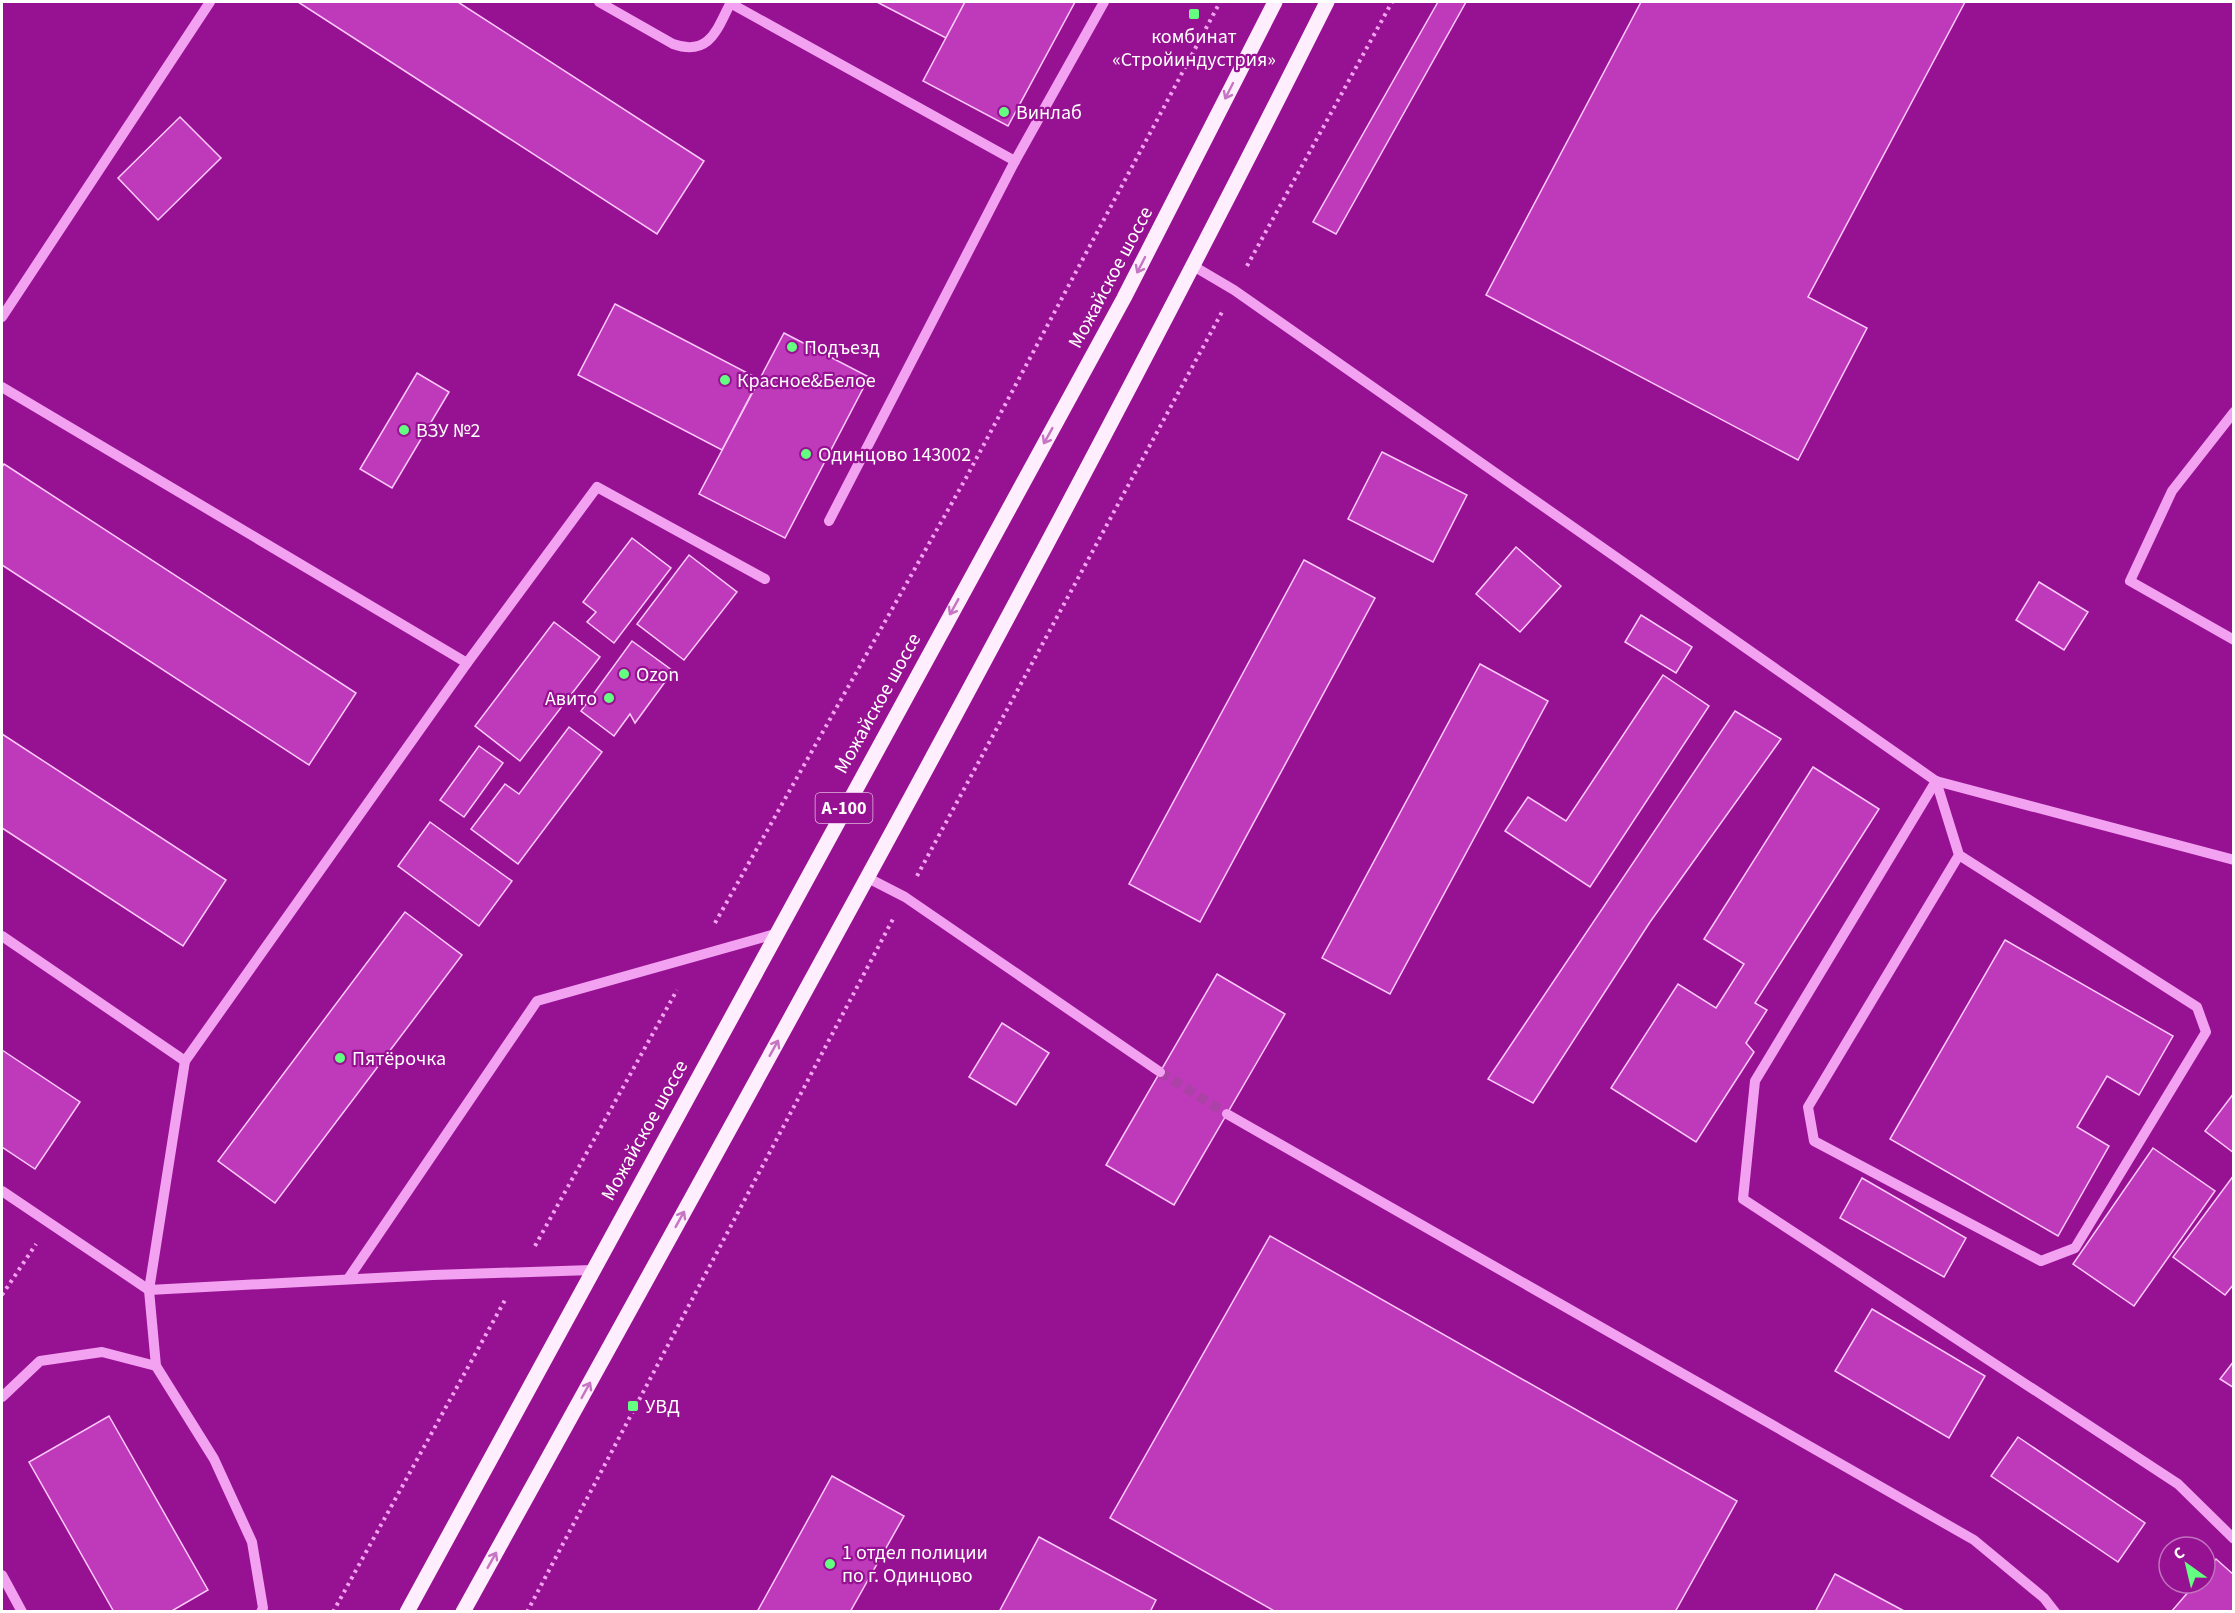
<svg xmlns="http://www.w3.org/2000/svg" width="2235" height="1613" font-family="'Source Sans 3',sans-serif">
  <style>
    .building { fill: #bf3abb; stroke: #fdcafc; stroke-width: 1.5 }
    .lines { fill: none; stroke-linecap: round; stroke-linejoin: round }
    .minor-tunnel { stroke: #ac41a8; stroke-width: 10; stroke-dasharray: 10 5; stroke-linecap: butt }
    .path { stroke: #f3a2f1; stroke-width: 4; stroke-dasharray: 3 4.5; stroke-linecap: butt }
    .minor { stroke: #f3a2f1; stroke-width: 10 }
    .major { stroke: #ffeefe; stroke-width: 15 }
    .oneway { stroke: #c675c3 }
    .poi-dot { fill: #64ff81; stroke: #971292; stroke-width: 2 }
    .labels { text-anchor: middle; stroke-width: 4.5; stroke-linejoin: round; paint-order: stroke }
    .shield { fill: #971292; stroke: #e0b8de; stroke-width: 1.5 }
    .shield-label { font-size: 18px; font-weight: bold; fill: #fff }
    .poi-label { font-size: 20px; fill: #fff; stroke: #971292; text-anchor: start }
    .street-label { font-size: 20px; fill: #fff; stroke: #971292 }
  </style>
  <rect width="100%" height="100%" fill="#971292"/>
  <g class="building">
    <path d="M298 2H458L704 161 657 234Z"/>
    <path d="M877 2H965L946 38Z"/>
    <path d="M965 2H1075L1008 126 923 81Z"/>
    <path d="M1438 2H1466L1336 234 1313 222Z"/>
    <path d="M1641 2H1965L1808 297 1867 328 1798 460 1486 295Z"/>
    <path d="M180 117 221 158 158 220 118 178Z"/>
    <path d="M615 304 759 379 722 450 578 375Z"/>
    <path d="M784 333 869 377 785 538 699 494Z"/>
    <path d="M417 373 449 392 392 488 360 469Z"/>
    <path d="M1382 452 1467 495 1433 562 1348 519Z"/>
    <path d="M4 464 356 693 309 765 2 565V467Z"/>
    <path d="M632 538 671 568 614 643 587 622 596 612 583 602Z"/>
    <path d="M1516 547 1561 586 1520 632 1476 594Z"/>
    <path d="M689 555 737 592 684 660 637 624Z"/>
    <path d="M1304 560 1375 598 1200 922 1129 884Z"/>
    <path d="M2039 582 2088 612 2064 650 2016 620Z"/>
    <path d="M1641 615 1692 647 1676 673 1625 642Z"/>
    <path d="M554 622 600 657 520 761 475 726Z"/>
    <path d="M632 641 673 671 635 723 630 714 614 736 581 711Z"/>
    <path d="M1480 664 1548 701 1390 994 1322 958Z"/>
    <path d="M1663 675 1709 706 1590 887 1505 831 1528 797 1566 821Z"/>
    <path d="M1735 711 1781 739 1650 922 1533 1103 1488 1079Z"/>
    <path d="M569 727 602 752 518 864 471 829 505 784 519 794Z"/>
    <path d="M2 734 226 880 183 946 2 828Z"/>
    <path d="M479 746 503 763 464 817 440 800Z"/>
    <path d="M1813 767 1879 809 1755 1003 1767 1010 1746 1043 1754 1052 1696 1142 1611 1088 1678 984 1716 1008 1744 964 1704 939Z"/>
    <path d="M430 822 512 881 479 926 398 866Z"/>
    <path d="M405 912 462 955 275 1203 218 1161Z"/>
    <path d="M2005 940 2173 1036 2139 1095 2107 1076 2077 1127 2109 1146 2058 1236 1890 1139Z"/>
    <path d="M1217 974 1285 1014 1174 1205 1106 1165Z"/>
    <path d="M1002 1023 1049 1053 1016 1105 969 1077Z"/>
    <path d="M2 1050 80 1102 35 1169 2 1147Z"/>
    <path d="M2234 1093V1153L2205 1131Z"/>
    <path d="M2153 1148 2215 1191 2134 1306 2073 1264Z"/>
    <path d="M2234 1175V1284L2225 1295 2173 1257Z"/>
    <path d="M1862 1178 1966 1238 1944 1277 1840 1218Z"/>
    <path d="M1270 1236 1737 1501 1675 1612H1276L1110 1518Z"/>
    <path d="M1872 1309 1985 1376 1949 1438 1835 1371Z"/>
    <path d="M2234 1361V1388L2220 1379Z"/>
    <path d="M109 1416 208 1590 170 1612H114L29 1462Z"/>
    <path d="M2018 1437 2145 1523 2118 1562 1991 1476Z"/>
    <path d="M832 1476 904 1516 850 1612H757Z"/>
    <path d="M1039 1537 1156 1600 1150 1612H999Z"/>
    <path d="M2216 1559 2234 1575V1612H2171L2196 1583H2205V1572Z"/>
    <path d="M1835 1574 1906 1612H1815Z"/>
  </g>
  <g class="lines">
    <path class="minor-tunnel" d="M1160 1072 1227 1114"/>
    <g class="path">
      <path d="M1247 266 1392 2"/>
      <path d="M917 876 1222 312"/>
      <path d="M715 923 966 478 1220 2"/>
      <path d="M535 1246 677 990"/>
      <path d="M2 1295 36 1244"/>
      <path d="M333 1612 505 1300"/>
      <path d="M527 1612 893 919"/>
    </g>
    <g class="minor">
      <path d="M599 2 673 44C710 57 717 29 731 2"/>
      <path d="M730 3 1015 161"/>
      <path d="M1195 267 1234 290 1936 781 1755 1081 1743 1199 2178 1484 2234 1539"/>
      <path d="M2 317 210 2"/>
      <path d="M2 387 467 663"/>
      <path d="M2234 412 2172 491 2130 581 2234 640"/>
      <path d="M829 521 1015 161 1104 2"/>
      <path d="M1936 781 1959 855 2197 1007 2206 1032 2075 1248 2041 1261 1814 1141 1808 1107 1959 855"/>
      <path d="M1936 781 2234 860"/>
      <path d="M868 878 905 897 1160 1072"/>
      <path d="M2 936 185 1061"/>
      <path d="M1227 1114 1974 1540 2044 1598 2055 1612"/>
      <path d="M2 1191 149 1290 433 1275 592 1270"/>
      <path d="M348 1279 537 1001 775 934"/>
      <path d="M2 1397 40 1361 102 1352 156 1366"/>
      <path d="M2 1575 22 1612"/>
      <path d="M261 1612 263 1608 252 1542 214 1459 156 1366 149 1290 185 1061 467 663 597 487 765 579"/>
    </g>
    <g class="major">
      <path d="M407 1612 1124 298 1275 2"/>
      <path d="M463 1612C758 1078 1055 546 1327 2"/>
    </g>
  </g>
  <defs><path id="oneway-shaft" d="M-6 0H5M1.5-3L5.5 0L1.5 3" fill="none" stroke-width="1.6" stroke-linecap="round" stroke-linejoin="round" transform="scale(1.5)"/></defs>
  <g class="oneway">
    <use href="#oneway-shaft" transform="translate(1229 91) rotate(117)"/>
    <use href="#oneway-shaft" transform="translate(1141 265) rotate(117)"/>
    <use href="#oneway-shaft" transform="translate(1048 436) rotate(119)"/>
    <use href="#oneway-shaft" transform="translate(954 607) rotate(119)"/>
    <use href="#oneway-shaft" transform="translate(774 1048) rotate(-61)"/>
    <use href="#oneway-shaft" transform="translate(680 1219) rotate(-61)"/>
    <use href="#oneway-shaft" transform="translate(586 1390) rotate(-61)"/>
    <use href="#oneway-shaft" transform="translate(492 1560) rotate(-61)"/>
  </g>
  <g class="poi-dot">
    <rect x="1188" y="8" width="12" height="12" rx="3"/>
    <circle cx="1004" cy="112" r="6"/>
    <circle cx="792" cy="347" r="6"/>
    <circle cx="725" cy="380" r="6"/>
    <circle cx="404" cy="430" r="6"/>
    <circle cx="806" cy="454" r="6"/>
    <circle cx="624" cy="674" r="6"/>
    <circle cx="609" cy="698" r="6"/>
    <circle cx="340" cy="1058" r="6"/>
    <rect x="627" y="1400" width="12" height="12" rx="3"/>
    <circle cx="830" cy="1564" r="6"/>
  </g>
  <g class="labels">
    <rect class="shield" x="815.5" y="793" width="57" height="30" rx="4.5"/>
    <g class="shield-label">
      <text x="844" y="814">А-100</text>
    </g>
    <g class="poi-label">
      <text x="1194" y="43" text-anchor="middle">комбинат<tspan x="1194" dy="23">«Стройиндустрия»</tspan></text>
      <text x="1016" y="119">Винлаб</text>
      <text x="804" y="354">Подъезд</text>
      <text x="737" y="387">Красное&amp;Белое</text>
      <text x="416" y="437">ВЗУ №2</text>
      <text x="818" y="461">Одинцово 143002</text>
      <text x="636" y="681">Ozon</text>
      <text x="597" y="705" text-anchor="end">Авито</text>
      <text x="352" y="1065">Пятёрочка</text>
      <text x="645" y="1413">УВД</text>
      <text x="842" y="1559">1 отдел полиции<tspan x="842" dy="23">по г. Одинцово</tspan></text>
    </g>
    <g class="street-label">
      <text transform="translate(1110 277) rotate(-62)" y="7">Можайское шоссе</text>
      <text transform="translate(877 703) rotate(-61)" y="7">Можайское шоссе</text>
      <text transform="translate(644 1130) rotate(-61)" y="7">Можайское шоссе</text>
    </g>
  </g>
  <rect width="2235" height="1613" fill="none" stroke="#ffffff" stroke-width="6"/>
  <g transform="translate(2187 1565) rotate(326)"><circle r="28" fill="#971292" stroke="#c171be" stroke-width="1.5"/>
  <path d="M0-4.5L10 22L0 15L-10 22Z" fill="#64ff81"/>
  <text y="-9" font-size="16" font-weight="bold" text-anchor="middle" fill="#ffffff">С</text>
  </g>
</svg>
